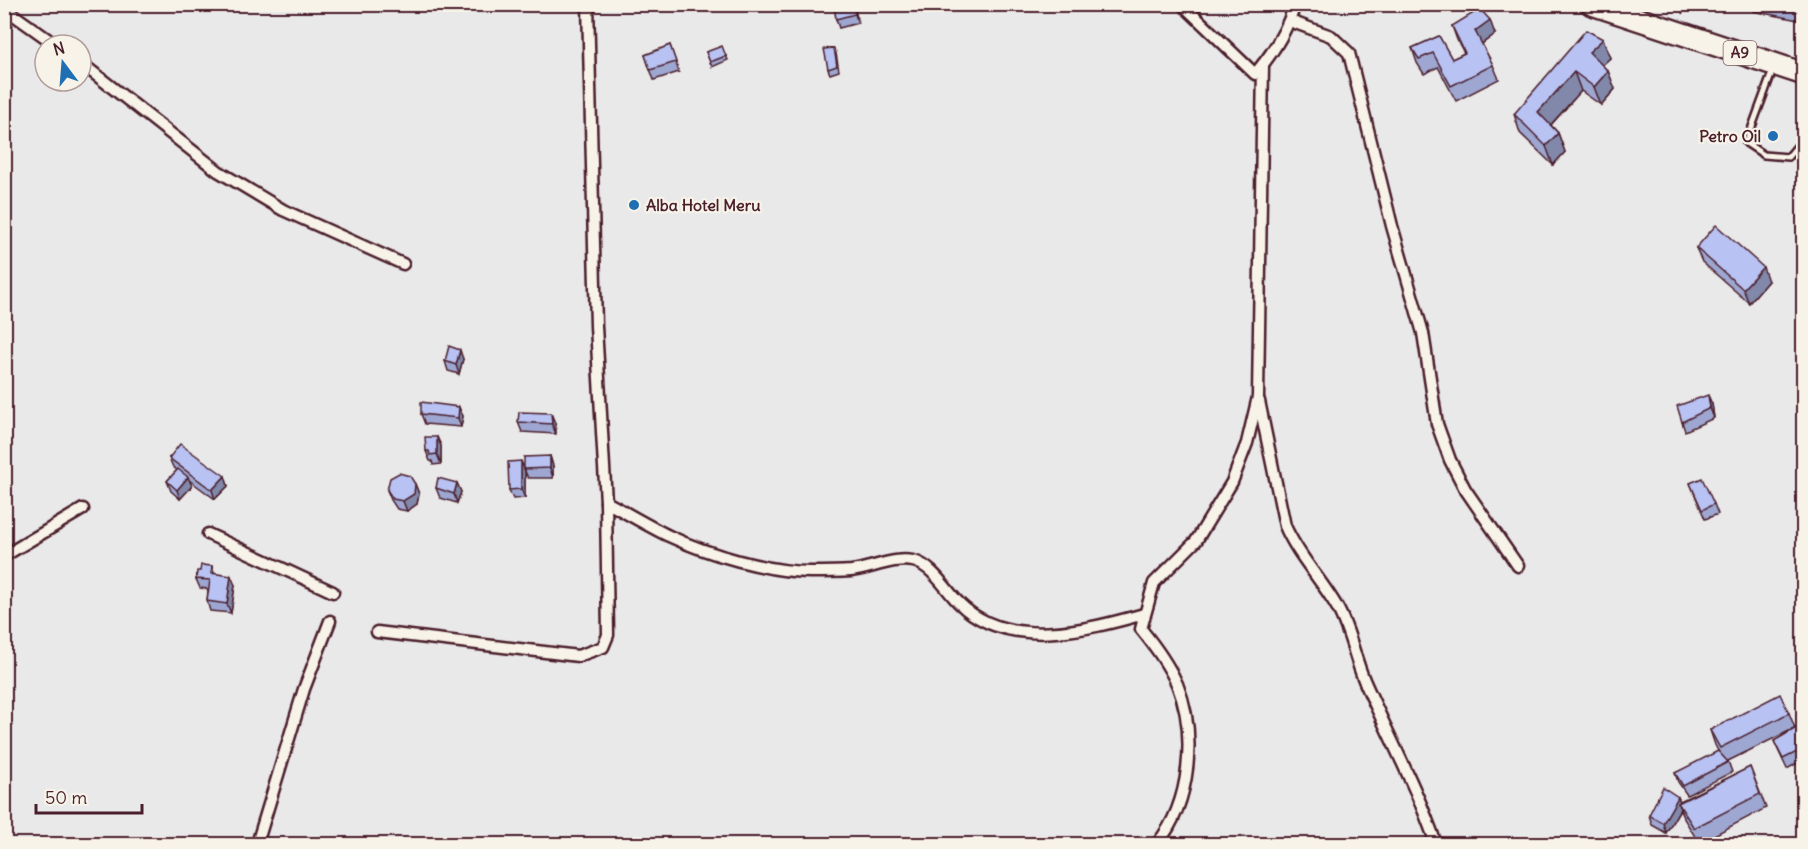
<svg xmlns="http://www.w3.org/2000/svg" width="1808" height="849" font-family="Delius,sans-serif">
  <style>
    .lines { fill: none; stroke-linecap: round; stroke-linejoin: round }
    .lane-casing { stroke: #4a1f2b; stroke-width: 10 }
    .street-casing { stroke: #4a1f2b; stroke-width: 15 }
    .highway-casing { stroke: #4a1f2b; stroke-width: 26 }
    .path { stroke: #4a1f2b; stroke-width: 2; stroke-dasharray: 4.5 4.5; stroke-linecap: butt }
    .lane { stroke: #f7f3e8; stroke-width: 5 }
    .street { stroke: #f7f3e8; stroke-width: 10 }
    .highway { stroke: #f7f3e8; stroke-width: 21 }
    .wall { fill: #9ea7d1; stroke: #4a1f2b; stroke-width: 1.5 }
    .shaded-wall { fill: #8188aa; stroke: #4a1f2b; stroke-width: 1.5 }
    .building { fill: #b8c2f3; stroke: #4a1f2b; stroke-width: 1.5 }
    .poi-dot { fill: #1f6fb2; stroke: #f7f3e8; stroke-width: 2 }
    .labels { text-anchor: middle; stroke-width: 4.5; stroke-linejoin: round; paint-order: stroke }
    .shield { fill: #f7f3e8; stroke: #7e5f64; stroke-width: 1.5 }
    .shield-label { font-size: 15px; font-weight: bold; fill: #4a1f2b }
    .poi-label { font-size: 16px; font-weight: bold; fill: #4a1f2b; stroke: #f7f3e8; text-anchor: end }
  </style>
  <rect width="100%" height="100%" fill="#eae9ea"/>
  <filter id="ink" filterUnits="userSpaceOnUse"><feTurbulence type="fractalNoise" baseFrequency=".0167" numOctaves="2"/><feDisplacementMap in="SourceGraphic" scale="12" xChannelSelector="R" yChannelSelector="G"/><feConvolveMatrix kernelMatrix="1 2 1 2 8 2 1 2 1" color-interpolation-filters="sRGB"/></filter>
  <g filter="url(#ink)">
    <g class="lines">
      <g class="lane-casing">
        <path id="lane" d="M1773 70 1746 143 1764 155 1788 157 1804 138"/>
      </g>
      <g class="street-casing">
        <g id="street">
          <path d="M1182 4 1255 74C1273 53 1287 31 1295 4"/>
          <path d="M4 8 56 45"/>
          <path d="M1290 21 1331 36 1349 53 1392 226 1423 333 1437 424 1450 460 1465 489 1518 566"/>
          <path d="M81 63 218 171 283 210 403 264"/>
          <path d="M1259 401 1285 526C1298 556 1321 579 1337 607 1350 630 1354 656 1364 680 1388 735 1417 788 1436 844"/>
          <path d="M606 502C627 513 648 526 669 536 707 554 769 572 810 572 823 572 837 572 851 571 870 569 894 557 913 561 932 565 946 590 959 603 1007 651 1087 630 1144 614"/>
          <path d="M208 534 333 592"/>
          <path d="M4 556 83 509"/>
          <path d="M377 632 578 656 603 647 608 635 606 502 596 326 588 4"/>
          <path d="M257 844 304 689 330 621"/>
          <path d="M1157 844C1191 803 1197 733 1177 684 1168 664 1155 646 1141 629L1154 583 1196 541 1232 482 1247 443 1258 397 1263 64"/>
        </g>
      </g>
      <g class="highway-casing">
        <path id="highway" d="M1592 4 1804 74"/>
      </g>
      <path class="path" d="M1682 14 1686 4"/>
      <use href="#lane" class="lane"/>
      <use href="#street" class="street"/>
      <use href="#highway" class="highway"/>
    </g>
    <g class="wall">
      <path d="M824 4H854L858 23 839 28 836 19 835 9 825 8Z"/>
      <path d="M1751 4H1803V21L1753 11Z"/>
      <path d="M1452 26 1495 34 1482 44 1493 65 1499 79 1456 101 1438 67 1424 74 1417 63 1412 48 1439 36 1452 59 1464 53 1457 40Z"/>
      <path d="M1603 39 1610 58 1602 65 1608 71 1615 89 1601 105 1581 91 1551 125 1558 133 1565 152 1553 165 1520 133 1514 114Z"/>
      <path d="M670 45 679 72 654 80 645 55Z"/>
      <path d="M706 52 726 56 728 60 712 67Z"/>
      <path d="M836 53 839 71 830 74 828 69Z"/>
      <path d="M1696 248 1768 281 1749 303 1702 262Z"/>
      <path d="M463 359 459 374 448 371 445 361Z"/>
      <path d="M1712 404 1714 418 1685 431 1682 422Z"/>
      <path d="M421 414 463 416 461 427 425 424Z"/>
      <path d="M518 422 555 423 556 434 522 432Z"/>
      <path d="M437 437 441 446V464L433 465 432 461H430L426 451Z"/>
      <path d="M550 456 553 466V478H528L524 469Z"/>
      <path d="M169 458 225 476 228 486 215 499 189 480 192 486 180 499 171 491 167 481 177 470 173 467Z"/>
      <path d="M525 471V498L513 499 509 490Z"/>
      <path d="M457 483 461 492 457 503 440 498 436 488Z"/>
      <path d="M1690 483 1714 504 1718 514 1705 519Z"/>
      <path d="M415 484 419 494 417 504 407 511 397 509 391 500 387 490Z"/>
      <path d="M212 566 214 573 235 585 231 613 210 611 207 601 208 589 200 588 196 579 200 571Z"/>
      <path d="M1789 713 1795 728 1728 761 1732 772 1687 795 1678 782 1675 773 1719 753 1715 745 1710 730Z"/>
      <path d="M1803 724V760L1787 769 1778 750 1774 741Z"/>
      <path d="M1750 767 1766 808 1699 843 1683 817 1680 809 1666 833 1652 825 1649 815 1678 797 1680 801Z"/>
    </g>
    <g class="shaded-wall">
      <path d="M853 4H854L858 23 855 14Z"/>
      <path d="M1490 20 1495 34 1480 45 1475 31Z"/>
      <path d="M1603 39 1610 58 1596 71 1589 52Z"/>
      <path d="M1608 71 1615 89 1601 105 1594 87Z"/>
      <path d="M1574 72 1581 91 1545 131 1538 112Z"/>
      <path d="M1558 133 1565 152 1553 165 1546 146Z"/>
      <path d="M1763 267 1768 281 1749 303 1743 289Z"/>
      <path d="M460 350 463 359 459 374 456 365Z"/>
      <path d="M1708 395 1712 404 1714 418 1710 408Z"/>
      <path d="M459 407 463 416 461 427 458 418Z"/>
      <path d="M551 413 555 423 556 434 552 424Z"/>
      <path d="M437 437 441 446V464L437 454Z"/>
      <path d="M550 456 553 466V478L550 468Z"/>
      <path d="M521 461 525 471V498L521 489Z"/>
      <path d="M225 476 228 486 215 499 212 490Z"/>
      <path d="M188 477 192 486 180 499 177 490Z"/>
      <path d="M457 483 461 492 457 503 454 494Z"/>
      <path d="M415 484 419 494 417 504 407 511 403 501Z"/>
      <path d="M231 576 235 585 231 613 227 604Z"/>
      <path d="M1678 797 1682 807 1678 803 1680 809 1666 833 1663 823Z"/>
    </g>
    <g class="building">
      <path d="M834 4H853L855 14 836 19Z"/>
      <path d="M1788 4H1803V8Z"/>
      <path d="M1480 9 1490 20 1475 31 1493 65 1451 86 1433 53 1419 59 1412 48 1439 36 1452 59 1465 53 1452 26Z"/>
      <path d="M1586 30 1603 39 1589 52 1608 71 1594 87 1574 72 1538 112 1558 133 1546 146 1514 114Z"/>
      <path d="M670 45 676 62 650 70 645 55Z"/>
      <path d="M722 46 726 56 710 62 706 52Z"/>
      <path d="M834 48 837 66 828 69 824 49Z"/>
      <path d="M1716 225 1763 267 1743 289 1696 248Z"/>
      <path d="M449 346 460 350 456 365 445 361Z"/>
      <path d="M1708 395 1710 408 1682 422 1677 406Z"/>
      <path d="M421 402 459 407 458 418 421 414Z"/>
      <path d="M519 412 551 413 552 424 518 422Z"/>
      <path d="M425 437H437V454L430 455 429 451H426Z"/>
      <path d="M180 444 225 476 212 490 169 458Z"/>
      <path d="M550 456V468L524 469V457Z"/>
      <path d="M521 461V489L509 490 508 462Z"/>
      <path d="M178 469 188 477 177 490 167 481Z"/>
      <path d="M399 473 410 476 415 484 414 494 403 501 393 499 387 490 390 478Z"/>
      <path d="M438 478 457 483 454 494 436 488Z"/>
      <path d="M1702 478 1714 504 1702 510 1690 483Z"/>
      <path d="M201 565 212 566 211 573 231 576 227 604 207 601 210 580 196 579 197 571H200Z"/>
      <path d="M1780 694 1789 713 1720 748 1710 730Z"/>
      <path d="M1803 724V749L1783 759 1774 741Z"/>
      <path d="M1718 751 1728 762 1683 786 1675 773Z"/>
      <path d="M1750 767 1760 794 1694 828 1678 803Z"/>
      <path d="M1663 787 1678 797 1663 823 1649 815Z"/>
    </g>
  </g>
  <g class="poi-dot">
    <circle cx="1773" cy="136" r="6"/>
    <circle cx="634" cy="205" r="6"/>
  </g>
  <g class="labels">
    <rect class="shield" x="1723.5" y="41" width="33" height="24" rx="4.5"/>
    <g class="shield-label">
      <text x="1740" y="58">A9</text>
    </g>
    <g class="poi-label">
      <text x="1761" y="142">Petro Oil</text>
      <text x="646" y="211" text-anchor="start">Alba Hotel Meru</text>
    </g>
  </g>
  <rect width="1808" height="849" fill="none" stroke="#f7f3e8" stroke-width="24"/>
  <rect x="12" y="12" width="1784" height="825" fill="none" stroke="#4a1f2b" stroke-width="2" filter="url(#ink)"/>
  <g transform="translate(63 63) rotate(344)"><circle r="28" fill="#f7f3e8" stroke="#b29e9c" stroke-width="1.5"/>
  <path d="M0-4.5L10 22L0 15L-10 22Z" fill="#1f6fb2"/>
  <text y="-9" font-size="16" font-weight="bold" text-anchor="middle" fill="#4a1f2b">N</text>
  </g>
  <path d="M36 804v9h106v-9" fill="none" stroke="#4a1f2b" stroke-width="3"/>
  <text x="45" y="804" font-size="18" fill="#4a1f2b" stroke="#f7f3e8" stroke-width="4.5" paint-order="stroke">50 m</text>
</svg>
